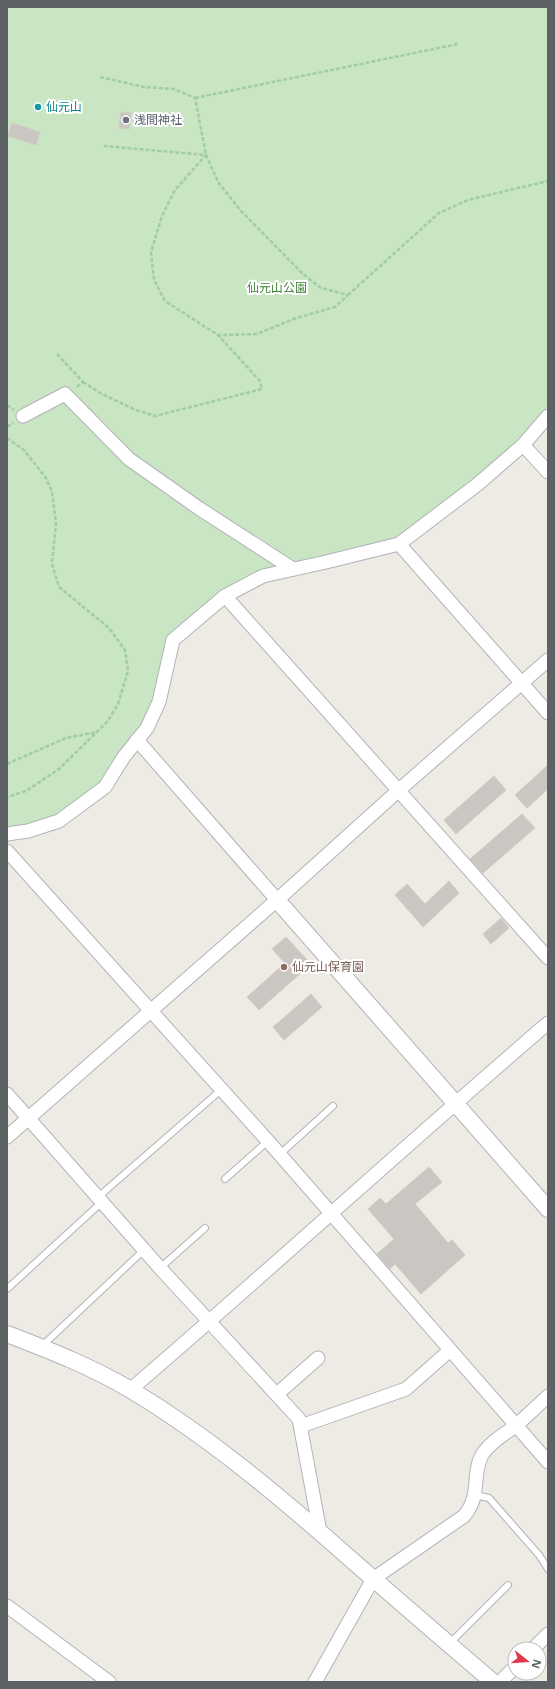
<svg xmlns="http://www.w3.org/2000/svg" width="555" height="1689" font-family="'Open Sans','Noto Sans JP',sans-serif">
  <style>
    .green { fill: #c9e5c3 }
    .building { fill: #cac6c2; stroke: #d3cbc4 }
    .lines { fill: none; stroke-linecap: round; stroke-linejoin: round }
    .service-casing { stroke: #b0b4b7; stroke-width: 8 }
    .minor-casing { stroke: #b0b4b7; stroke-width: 15 }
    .tertiary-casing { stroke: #b0b4b7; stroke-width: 18 }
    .path { stroke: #a0cda5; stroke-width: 2.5; stroke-dasharray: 4 2; stroke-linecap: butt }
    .service { stroke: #fff; stroke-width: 6 }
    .minor { stroke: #fff; stroke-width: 13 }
    .tertiary { stroke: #fff; stroke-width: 16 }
    .culture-dot { fill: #0f9aa8; stroke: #fff; stroke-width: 1.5 }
    .worship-dot { fill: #6b7280; stroke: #fff; stroke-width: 1.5 }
    .education-dot { fill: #8d6e63; stroke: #fff; stroke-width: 1.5 }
    .labels { text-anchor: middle; stroke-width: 4; stroke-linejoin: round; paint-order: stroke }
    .culture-label { font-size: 12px; fill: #0d838f; stroke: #fff; text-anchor: start }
    .worship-label { font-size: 12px; fill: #5b616d; stroke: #fff; text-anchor: start }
    .park-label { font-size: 12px; fill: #418038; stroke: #fff }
    .education-label { font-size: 12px; fill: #785e54; stroke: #fff; text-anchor: start }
  </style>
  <rect width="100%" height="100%" fill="#eeebe5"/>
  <path class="green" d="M7 7H548V411L521 442 473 483 394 542 300 564 180 626 155 697 142 725 120 750 107 776 93 790 58 815 27 826 7 828Z"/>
  <g class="building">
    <path d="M121 112 131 113 129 129 119 128Z"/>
    <path d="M12 123 40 132 36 145 8 136Z"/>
    <path d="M548 765V789L527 808 515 795Z"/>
    <path d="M494 776 506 790 456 834 444 820Z"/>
    <path d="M522 814 535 828 483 873 470 859Z"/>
    <path d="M449 881 459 893 423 927 395 895 407 884 425 904Z"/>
    <path d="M501 918 509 928 491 944 483 934Z"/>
    <path d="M286 937 311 964 259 1010 247 997 285 963 272 949Z"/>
    <path d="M311 994 322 1007 284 1040 273 1027Z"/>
    <path d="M429 1167 442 1182 415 1204 448 1243 452 1240 465 1255 421 1294 395 1264 390 1269 377 1254 394 1239 368 1209 380 1198 386 1204Z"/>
  </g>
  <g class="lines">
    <g class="service-casing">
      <g id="service">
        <path d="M280 1154 333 1106"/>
        <path d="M225 1179 268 1141"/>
        <path d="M97 1198 221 1090"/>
        <path d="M160 1268 205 1228"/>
        <path d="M7 1289 101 1203"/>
        <path d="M42 1346 144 1250"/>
        <path d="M475 1495 489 1498 539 1555 548 1569"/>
        <path d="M450 1643 508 1585"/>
      </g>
    </g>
    <g class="minor-casing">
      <g id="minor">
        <path d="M23 416 65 394 129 459 200 509 293 569"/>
        <path d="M523 445 548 472"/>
        <path d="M399 544 548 713"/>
        <path d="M225 596 548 958"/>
        <path d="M137 740 277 900"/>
        <path d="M7 834 28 831 59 821 105 787 123 758 147 728 159 702 173 640 225 596 263 576 326 562 399 544 478 484 523 445 548 416"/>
        <path d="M7 851 268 1141 548 1462"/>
        <path d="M7 1094 160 1268 299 1419 320 1532"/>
        <path d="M7 1137 277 900 399 790 548 660"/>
        <path d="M130 1390C271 1269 407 1144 548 1023"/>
        <path d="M277 1394 318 1358"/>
        <path d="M301 1426 406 1389 449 1351"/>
        <path d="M7 1606 109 1682"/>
        <path d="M533 1649 548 1634"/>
        <path d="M315 1682 373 1579 464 1516C482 1495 471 1475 482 1455 489 1443 503 1435 514 1427 526 1417 537 1406 548 1396"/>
        <path d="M500 1682 515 1667"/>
      </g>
    </g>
    <g class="tertiary-casing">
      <g id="tertiary">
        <path d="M277 900 548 1209"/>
        <path d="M7 1334C49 1350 92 1367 131 1390 209 1437 278 1495 346 1555 395 1598 444 1640 493 1682"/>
      </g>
    </g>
    <g class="path">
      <path d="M547 17 548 16"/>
      <path d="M100 77 144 87 174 89 195 98 206 155 218 182 241 211 303 274 321 288 348 295 335 307 296 318 257 334 219 335"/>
      <path d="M195 98 458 44"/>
      <path d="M348 295 439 213 468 200 548 181"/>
      <path d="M57 354 83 382 75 388"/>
      <path d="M83 382 102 394 136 410 155 416 262 389 260 381 218 335 165 301 154 280 151 252 162 216 175 190 206 155 104 146"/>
      <path d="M7 405 14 410"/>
      <path d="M7 427 13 423"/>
      <path d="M7 438 24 450 46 478 52 492 56 523 52 564 59 587 109 628 125 650 128 671 118 704 108 721 59 769 26 791 7 797"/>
      <path d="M7 764 66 738 97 732"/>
    </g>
    <use href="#service" class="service"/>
    <use href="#minor" class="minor"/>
    <use href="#tertiary" class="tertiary"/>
  </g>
  <circle class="culture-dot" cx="38" cy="107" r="4"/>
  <circle class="worship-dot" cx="126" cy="120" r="4"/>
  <circle class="education-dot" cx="284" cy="967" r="4"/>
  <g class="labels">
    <g class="culture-label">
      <text x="46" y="111">仙元山</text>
    </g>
    <g class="worship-label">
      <text x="134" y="124">浅間神社</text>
    </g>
    <g class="park-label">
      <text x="277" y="292">仙元山公園</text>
    </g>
    <g class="education-label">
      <text x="292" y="971">仙元山保育園</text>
    </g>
  </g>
  <rect width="555" height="1689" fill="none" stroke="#5d6265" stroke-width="16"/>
  <g transform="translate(527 1661) rotate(107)"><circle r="19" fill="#ffffff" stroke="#bec0c1"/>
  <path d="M0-3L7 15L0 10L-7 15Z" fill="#e13849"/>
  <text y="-6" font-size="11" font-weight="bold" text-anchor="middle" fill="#5d6265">N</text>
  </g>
</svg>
